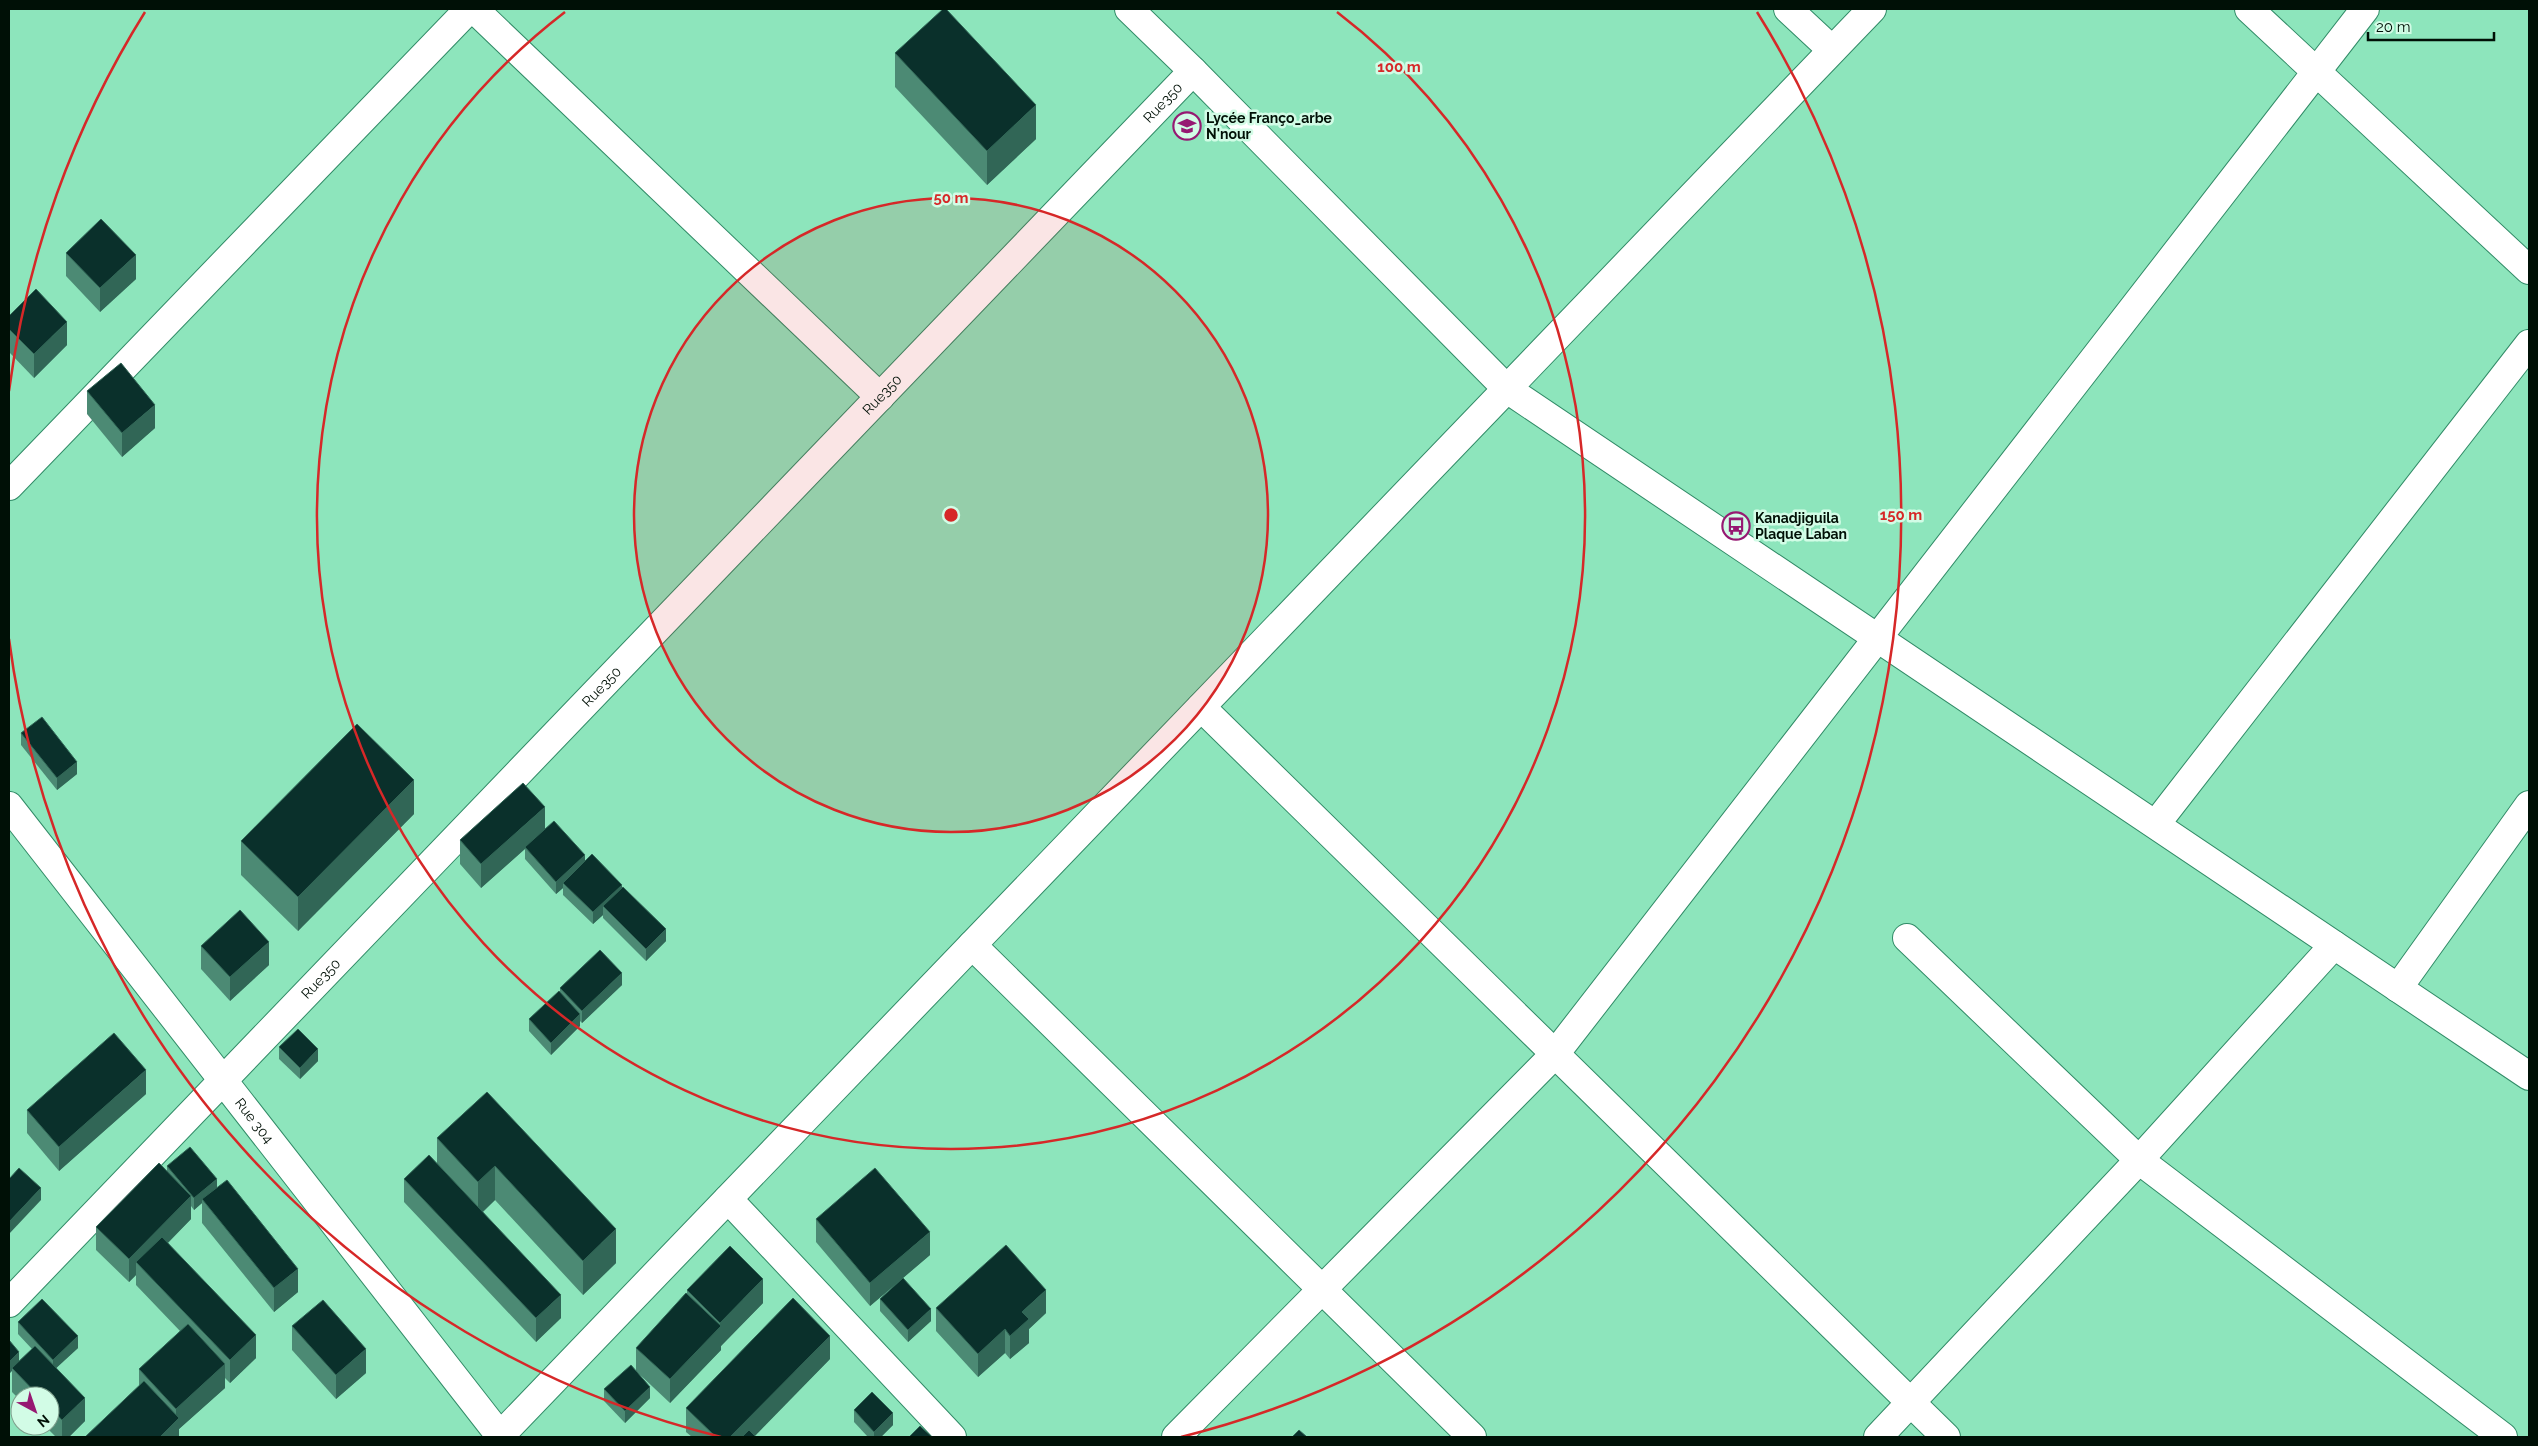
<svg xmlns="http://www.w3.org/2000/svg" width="2538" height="1446" font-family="Raleway,sans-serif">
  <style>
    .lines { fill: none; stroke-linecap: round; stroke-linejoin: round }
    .street-casing { stroke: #318b67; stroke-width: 30 }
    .street { stroke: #fff; stroke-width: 28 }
    .wall { fill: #4c8a74 }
    .shaded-wall { fill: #316656 }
    .building { fill: #0a302b; stroke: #316656 }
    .ring { fill: none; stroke: #d62828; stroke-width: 2.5 }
    .labels { text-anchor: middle; stroke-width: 5; stroke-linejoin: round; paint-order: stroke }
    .street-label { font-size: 14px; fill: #001006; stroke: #d2fce6 }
    .poi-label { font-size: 14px; font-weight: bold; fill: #001006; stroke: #d2fce6; text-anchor: start }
    .centre { fill: #d62828; stroke: #d2fce6; stroke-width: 2.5 }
    .ring-label { font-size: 15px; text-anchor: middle; font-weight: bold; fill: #d62828; stroke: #d2fce6; stroke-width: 5; stroke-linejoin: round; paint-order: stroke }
  </style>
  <rect width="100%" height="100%" fill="#8de5bc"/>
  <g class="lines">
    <g class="street-casing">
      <g id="street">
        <path d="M474 9 880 397"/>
        <path d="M1129 9 1193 71 1507 389 2529 1076"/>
        <path d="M1788 9 1832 50"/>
        <path d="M2249 9 2529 270"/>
        <path d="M9 486 469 9"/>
        <path d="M1201 707 1946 1437"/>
        <path id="s1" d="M9 806 501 1437"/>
        <path d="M2156 824 2529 344"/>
        <path d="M1907 938 2139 1160 2503 1437"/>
        <path d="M972 945 1472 1437"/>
        <path d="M2398 988 2529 805"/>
        <path d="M728 1199 952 1437"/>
        <path id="s2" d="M9 1303 1193 71"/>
        <path d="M499 1437 1872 9"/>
        <path d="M1176 1437 1555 1054 2365 9"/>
        <path d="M1878 1437 2139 1160 2334 945"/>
      </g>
    </g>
    <use href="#street" class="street"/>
  </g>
  <g class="wall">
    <path d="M895 53 1036 139 987 185 895 87Z"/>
    <path d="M66 253 136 279 100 312 66 276Z"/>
    <path d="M9 316 67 345 34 378 9 352Z"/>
    <path d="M87 391 155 428 122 457 87 414Z"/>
    <path d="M21 733 77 774 57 790 21 745Z"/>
    <path d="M414 814 298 931 241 875V841Z"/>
    <path d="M545 829 585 860 622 888 666 941 646 961 603 918V915L593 924 563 895V888L556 894 525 859V849L481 888 460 864V840Z"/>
    <path d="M201 946 269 965 230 1001 201 969Z"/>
    <path d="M622 985 582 1023 580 1021V1026L551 1055 529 1031V1019L560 993V988Z"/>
    <path d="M279 1047 318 1061 300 1079 279 1059Z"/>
    <path d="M487 1092 616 1263 583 1295 495 1200 483 1212 561 1318 536 1342 404 1202V1179L437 1164V1138Z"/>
    <path d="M146 1094 59 1171 27 1133V1110Z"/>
    <path d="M167 1166 217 1188 298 1292 274 1312 202 1223V1203L194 1210 191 1206V1219L168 1243 256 1358 230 1383 225 1378V1388L179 1429V1437L139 1385V1369L180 1331 136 1285V1275L129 1282 96 1250V1227L167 1172Z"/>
    <path d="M816 1219 930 1255 903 1278 931 1321 908 1342 880 1311V1299L895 1285 870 1306 816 1242Z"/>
    <path d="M687 1290 763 1303 721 1346V1350L670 1403 636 1371V1348L687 1293Z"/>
    <path d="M936 1308 1046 1313 1029 1329V1343L1010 1359 1005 1353 978 1377 936 1331Z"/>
    <path d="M18 1322 78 1348 56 1368 85 1421 69 1437H56L45 1426H50V1396H20V1400L12 1392V1371L9 1340 19 1361 32 1349 18 1334Z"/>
    <path d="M292 1326 366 1373 336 1399 292 1350Z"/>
    <path d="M830 1359 754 1436 756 1437H692L686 1432V1408Z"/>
    <path d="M604 1389 650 1398 625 1423 604 1401Z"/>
    <path d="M854 1410 893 1425 881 1437H868L854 1422Z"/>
  </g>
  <g class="shaded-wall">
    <path d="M1036 105V139L987 185V151Z"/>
    <path d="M136 255V279L100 312V288Z"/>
    <path d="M67 322V345L34 378V354Z"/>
    <path d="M155 405V428L122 457V433Z"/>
    <path d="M77 762V774L57 790V778Z"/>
    <path d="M414 780V814L298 931V897Z"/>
    <path d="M545 807V831L481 888V864Z"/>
    <path d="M585 855V867L563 883V888L556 894V882Z"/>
    <path d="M622 885V897L603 906V915L593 924V912Z"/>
    <path d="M666 929V941L646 961V949Z"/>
    <path d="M269 942V965L230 1001V977Z"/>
    <path d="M622 973V985L582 1023V1011Z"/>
    <path d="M580 1014V1026L551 1055V1043Z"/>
    <path d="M318 1049V1061L300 1079V1068Z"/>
    <path d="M146 1070V1094L59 1171V1147Z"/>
    <path d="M495 1166V1200L478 1216V1182Z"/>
    <path d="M217 1179V1191L202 1199V1203L194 1210V1198Z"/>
    <path d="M41 1188V1200L9 1234V1222Z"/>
    <path d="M191 1196V1219L143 1268 136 1262V1275L129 1282V1259Z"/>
    <path d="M616 1229V1263L583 1295V1261Z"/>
    <path d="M930 1232V1255L870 1306V1283Z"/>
    <path d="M298 1269V1292L274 1312V1288Z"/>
    <path d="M763 1279V1303L721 1346V1350L670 1403V1379L720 1326V1323Z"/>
    <path d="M1046 1290V1313L1029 1329V1343L1010 1359V1336L1022 1312Z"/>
    <path d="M561 1295V1318L536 1342V1318Z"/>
    <path d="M931 1309V1321L908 1342V1330Z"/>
    <path d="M1005 1329V1353L978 1377V1354Z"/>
    <path d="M256 1335V1358L230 1383V1360Z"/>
    <path d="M78 1336V1348L53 1371V1360Z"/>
    <path d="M830 1336V1359L754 1437H730Z"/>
    <path d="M366 1349V1373L336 1399V1375Z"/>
    <path d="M19 1352V1364L12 1368V1371L9 1374V1362Z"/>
    <path d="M225 1364V1388L179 1429V1437H160L176 1421V1409Z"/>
    <path d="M650 1387V1398L625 1423V1411Z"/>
    <path d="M85 1398V1421L69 1437H62V1420Z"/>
    <path d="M893 1413V1425L881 1437H874V1432Z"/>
  </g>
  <g class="building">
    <path d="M943 9H946L1036 105 987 151 895 53Z"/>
    <path d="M101 219 136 255 100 288 66 253Z"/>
    <path d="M36 289 67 322 34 354 9 329V316Z"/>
    <path d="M121 363 155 405 122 433 87 391Z"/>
    <path d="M42 717 77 762 57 778 21 733Z"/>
    <path d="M357 724 414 780 298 897 241 841Z"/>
    <path d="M523 783 545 807 481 864 460 840Z"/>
    <path d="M554 821 585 855 556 882 525 847Z"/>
    <path d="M592 854 622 885 593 912 563 883Z"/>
    <path d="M623 887 666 929 646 949 603 906Z"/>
    <path d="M240 910 269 942 230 977 201 946Z"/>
    <path d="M600 950 622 973 582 1011 560 988Z"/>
    <path d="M559 991 580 1014 551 1043 529 1019Z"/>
    <path d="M298 1029 318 1049 300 1068 279 1047Z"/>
    <path d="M114 1033 146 1070 59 1147 27 1110Z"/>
    <path d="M487 1092 616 1229 583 1261 495 1166 478 1182 437 1138Z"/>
    <path d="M190 1147 217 1179 194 1198 167 1166Z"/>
    <path d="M429 1155 561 1295 536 1318 404 1179Z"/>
    <path d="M159 1163 191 1196 129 1259 96 1227Z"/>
    <path d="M19 1168 41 1188 9 1222V1179Z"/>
    <path d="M875 1168 930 1232 870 1283 816 1219Z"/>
    <path d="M227 1180 298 1269 274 1288 202 1199Z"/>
    <path d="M162 1237 256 1335 230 1360 136 1262Z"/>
    <path d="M1006 1245 1046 1290 1022 1312 1029 1319 1010 1336 1005 1329 978 1354 936 1308Z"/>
    <path d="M730 1246 763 1279 720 1323 687 1290Z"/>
    <path d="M903 1278 931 1309 908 1330 880 1299Z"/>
    <path d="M686 1293 721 1326 670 1379 636 1348Z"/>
    <path d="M793 1298 830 1336 730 1437H716L686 1408Z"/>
    <path d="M42 1299 78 1336 53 1360 18 1322Z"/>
    <path d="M323 1300 366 1349 336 1375 292 1326Z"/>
    <path d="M188 1324 225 1364 176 1409 139 1369Z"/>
    <path d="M9 1340 19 1352 9 1362Z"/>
    <path d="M35 1346 85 1398 62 1420 50 1407V1396H39L12 1368Z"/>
    <path d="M631 1365 650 1387 625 1411 604 1389Z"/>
    <path d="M144 1381 179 1418 160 1437H85Z"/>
    <path d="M872 1392 893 1413 874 1432 854 1410Z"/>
    <path d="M920 1426 932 1437H909Z"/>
    <path d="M749 1430 756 1437H742Z"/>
    <path d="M1299 1430 1307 1437H1292Z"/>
  </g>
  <circle cx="951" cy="515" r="317" fill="#d62828" fill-opacity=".12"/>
  <g class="ring">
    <circle cx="951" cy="515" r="317"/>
    <path d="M1337 12A634 634 0 1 1 565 12"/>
    <path d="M721 1437A950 950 0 0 1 9 639M9 391A950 950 0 0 1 145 12M1757 12A950 950 0 0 1 1181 1437"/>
  </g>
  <defs>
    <g id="school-ring" transform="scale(1.4375)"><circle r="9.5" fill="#d2fce6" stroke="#961972" stroke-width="1.5"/><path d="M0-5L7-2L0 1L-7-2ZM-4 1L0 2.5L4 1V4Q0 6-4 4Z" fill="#961972"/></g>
    <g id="bus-ring" transform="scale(1.4375)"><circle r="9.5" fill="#d2fce6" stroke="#961972" stroke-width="1.5"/><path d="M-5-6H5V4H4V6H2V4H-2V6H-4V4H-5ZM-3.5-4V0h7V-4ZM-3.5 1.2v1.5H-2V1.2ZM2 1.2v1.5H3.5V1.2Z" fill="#961972"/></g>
  </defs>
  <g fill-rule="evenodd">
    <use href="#school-ring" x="1187" y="126"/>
    <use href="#bus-ring" x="1736" y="526"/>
  </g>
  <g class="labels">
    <g class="street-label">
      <text dy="5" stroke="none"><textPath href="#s2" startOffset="1665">Rue350</textPath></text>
      <text dy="5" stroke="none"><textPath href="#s2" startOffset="1260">Rue350</textPath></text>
      <text dy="5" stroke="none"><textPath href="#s2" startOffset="855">Rue350</textPath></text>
      <text dy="5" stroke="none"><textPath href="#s2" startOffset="450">Rue350</textPath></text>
      <text dy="5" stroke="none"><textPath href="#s1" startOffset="399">Rue 304</textPath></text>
    </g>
    <g class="poi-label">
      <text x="1206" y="123">Lycée Franço_arbe<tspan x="1206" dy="16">N'nour</tspan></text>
      <text x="1755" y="523">Kanadjiguila<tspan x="1755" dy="16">Plaque Laban</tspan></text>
    </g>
  </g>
  <circle cx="951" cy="515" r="8" class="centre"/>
  <g class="ring-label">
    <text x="1399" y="72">100 m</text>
    <text x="951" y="203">50 m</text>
    <text x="1901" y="520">150 m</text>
  </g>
  <rect width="2538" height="1446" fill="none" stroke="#001006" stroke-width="20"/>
  <g transform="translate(35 1411) rotate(140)"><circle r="24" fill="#d2fce6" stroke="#7e9e8c"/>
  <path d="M0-4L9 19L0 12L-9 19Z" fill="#961972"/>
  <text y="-8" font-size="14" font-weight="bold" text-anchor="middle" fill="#001006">N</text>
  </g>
  <path d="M2368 32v8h126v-8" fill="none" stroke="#001006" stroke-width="2.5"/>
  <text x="2376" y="32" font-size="15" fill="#001006" stroke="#d2fce6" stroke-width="4" paint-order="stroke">20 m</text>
</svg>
